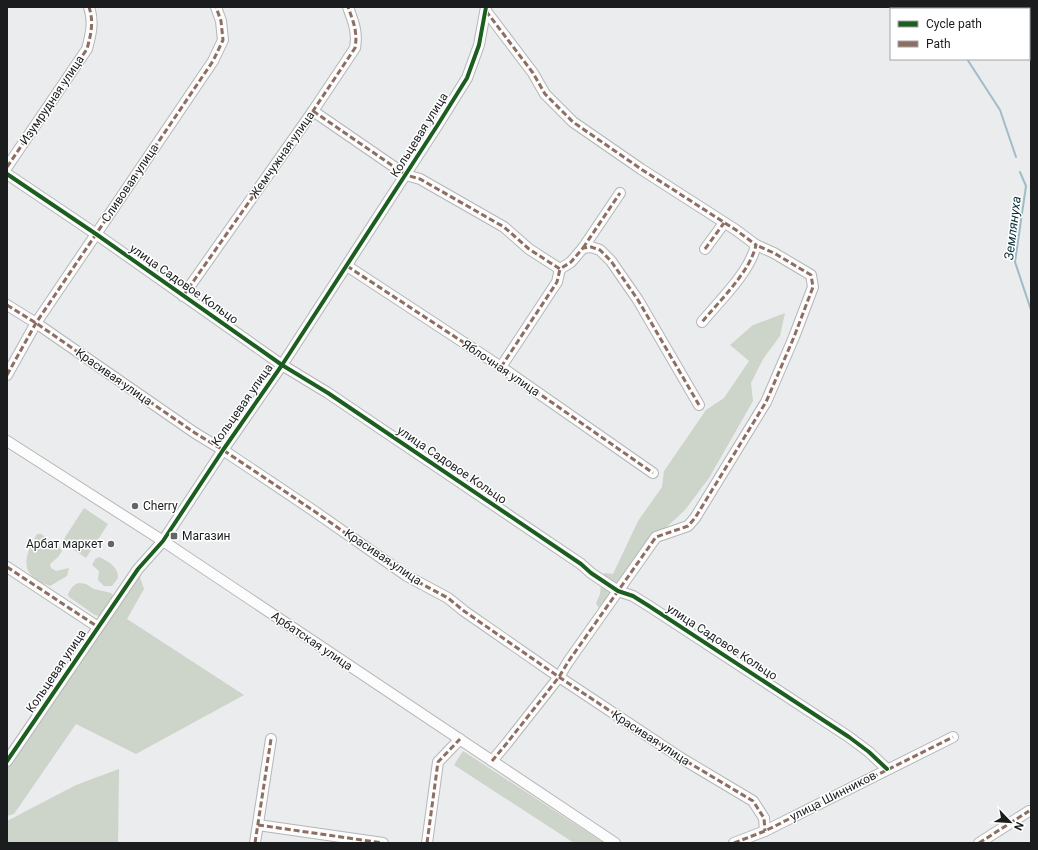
<svg xmlns="http://www.w3.org/2000/svg" width="1038" height="850" font-family="Roboto,sans-serif">
  <style>
    .green { fill: #cdd4ca }
    .lines { fill: none; stroke-linecap: round; stroke-linejoin: round }
    .stream { stroke: #a1bcc8; stroke-width: 2 }
    .minor-casing { stroke: #b5b6b7; stroke-width: 12 }
    .minor { stroke: #fcfcfc; stroke-width: 10 }
    .quiet { stroke: #8d6e63; stroke-width: 3; stroke-dasharray: 6 3; stroke-linecap: butt }
    .cycleway-casing { stroke: #fff; stroke-width: 6 }
    .cycleway { stroke: #1b5e20; stroke-width: 4 }
    .poi-dot { fill: #646566; stroke: #fff; stroke-width: 1.5 }
    .labels { text-anchor: middle; stroke-width: 3; stroke-linejoin: round; paint-order: stroke }
    .street-label { font-size: 12px; fill: #1b1c1d; stroke: #fff }
    .poi-label { font-size: 12px; fill: #1b1c1d; stroke: #fff; text-anchor: start }
    .water-label { font-size: 13px; font-style: italic; fill: #0a303b; stroke: #fff }
  </style>
  <rect width="100%" height="100%" fill="#ebecee"/>
  <g class="green">
    <path d="M785 313 780 336 763 359 751 383 753 401 709 478 685 510 656 537 622 581 617 582 600 608 598 607 596 603 600 594 602 575 605 573 613 574 638 521 662 487 664 471 706 410 724 398 749 361 730 345 753 325Z"/>
    <path d="M84 508 108 524 86 558 62 542Z"/>
    <path d="M37 534H41L59 547 62 551 58 557 50 564 51 568 56 571 69 568 67 576 50 586C19 576 23 558 37 534Z"/>
    <path d="M99 557C109 562 118 566 118 578L112 586H104L98 580 99 571 92 565 95 559Z"/>
    <path d="M139 574 144 589 127 619 244 695 136 754 76 724 14 814 7 816V768Z"/>
    <path d="M79 583 86 584 94 589 111 593 113 596C111 604 105 611 99 616L95 615 69 597 68 595C69 590 74 584 79 583Z"/>
    <path d="M463 751 604 843H574L454 765Z"/>
    <path d="M119 769 118 843H7V821L76 785Z"/>
  </g>
  <g class="lines">
    <g class="stream">
      <path d="M905 7 906 9"/>
      <path d="M967 59 1000 110 1016 157"/>
      <path d="M1020 172 1026 186 1015 262 1031 310"/>
    </g>
    <g class="minor-casing">
      <g id="minor">
        <path d="M486 11 533 73 545 94 573 122 641 169 736 230 756 245C750 272 720 300 702 322"/>
        <path d="M313 111 406 175 420 179 504 227 529 249 560 269 571 262 583 248 591 247 600 250 611 261 638 300 699 405"/>
        <path d="M7 167 87 49C91 34 94 22 89 7"/>
        <path d="M7 174 96 234 282 365 328 393 581 564 591 573 618 591 633 596 649 606 849 737 869 752 887 769"/>
        <path d="M583 248 620 193"/>
        <path d="M705 249 724 223"/>
        <path d="M347 266 501 367 653 473"/>
        <path d="M183 296 313 111 355 48C358 32 353 21 348 7"/>
        <path d="M7 305 36 323 195 433 223 450 314 511 407 576 448 598 464 611 559 677 681 758 753 801 764 818 765 831"/>
        <path d="M501 367 557 282 560 269"/>
        <path d="M7 375 36 323 213 61 223 40 221 21 216 7"/>
        <path d="M7 441 163 541 615 843"/>
        <path d="M7 567 98 627"/>
        <path d="M7 761 138 569 163 541 223 450 282 365 437 126 467 78 479 45 486 7"/>
        <path d="M492 761 507 743 559 677 568 662 656 537 688 526 695 518 766 402 794 337 813 287 811 275 774 253 756 245"/>
        <path d="M258 825 383 843"/>
        <path d="M255 843 271 739"/>
        <path d="M427 843 438 762 460 739"/>
        <path d="M734 843 765 831 953 737"/>
        <path d="M979 843 1029 811"/>
      </g>
    </g>
    <use href="#minor" class="minor"/>
    <g class="quiet">
      <path d="M486 11 533 73 545 94 573 122 641 169 736 230 756 245C750 272 720 300 702 322"/>
      <path d="M313 111 406 175 420 179 504 227 529 249 560 269 571 262 583 248 591 247 600 250 611 261 638 300 699 405"/>
      <path d="M7 167 87 49C91 34 94 22 89 7"/>
      <path d="M583 248 620 193"/>
      <path d="M705 249 724 223"/>
      <path d="M347 266 501 367 653 473"/>
      <path d="M183 296 313 111 355 48C358 32 353 21 348 7"/>
      <path d="M7 305 36 323 195 433 223 450 314 511 407 576 448 598 464 611 559 677 681 758 753 801 764 818 765 831"/>
      <path d="M501 367 557 282 560 269"/>
      <path d="M7 375 36 323 213 61 223 40 221 21 216 7"/>
      <path d="M7 567 98 627"/>
      <path d="M492 761 507 743 559 677 568 662 656 537 688 526 695 518 766 402 794 337 813 287 811 275 774 253 756 245"/>
      <path d="M258 825 383 843"/>
      <path d="M255 843 271 739"/>
      <path d="M427 843 438 762 460 739"/>
      <path d="M734 843 765 831 953 737"/>
      <path d="M979 843 1029 811"/>
    </g>
    <g class="cycleway-casing">
      <g id="cycleway">
        <path d="M7 174 96 234 282 365 328 393 581 564 591 573 618 591 633 596 649 606 849 737 869 752 887 769"/>
        <path d="M7 761 138 569 163 541 223 450 282 365 437 126 467 78 479 45 486 7"/>
      </g>
    </g>
    <use href="#cycleway" class="cycleway"/>
  </g>
  <g class="poi-dot">
    <circle cx="135" cy="506" r="4"/>
    <rect x="170" y="532" width="8" height="8" rx="2"/>
    <circle cx="111" cy="544" r="4"/>
  </g>
  <g class="labels">
    <g class="street-label">
      <text transform="translate(52 100) rotate(-56)" y="4">Изумрудная улица</text>
      <text transform="translate(419 135) rotate(-58)" y="4">Кольцевая улица</text>
      <text transform="translate(282 155) rotate(-55)" y="4">Жемчужная улица</text>
      <text transform="translate(130 183) rotate(-56)" y="4">Сливовая улица</text>
      <text transform="translate(184 284) rotate(35)" y="4">улица Садовое Кольцо</text>
      <text transform="translate(501 368) rotate(34)" y="4">Яблочная улица</text>
      <text transform="translate(114 377) rotate(35)" y="4">Красивая улица</text>
      <text transform="translate(242 405) rotate(-55)" y="4">Кольцевая улица</text>
      <text transform="translate(452 465) rotate(34)" y="4">улица Садовое Кольцо</text>
      <text transform="translate(383 557) rotate(34)" y="4">Красивая улица</text>
      <text transform="translate(312 641) rotate(34)" y="4">Арбатская улица</text>
      <text transform="translate(722 642) rotate(33)" y="4">улица Садовое Кольцо</text>
      <text transform="translate(56 671) rotate(-56)" y="4">Кольцевая улица</text>
      <text transform="translate(651 738) rotate(33)" y="4">Красивая улица</text>
      <text transform="translate(833 796) rotate(-27)" y="4">улица Шинников</text>
    </g>
    <g class="poi-label">
      <text x="143" y="510">Cherry</text>
      <text x="182" y="540">Магазин</text>
      <text x="103" y="548" text-anchor="end">Арбат маркет</text>
    </g>
    <g class="water-label">
      <text transform="translate(1012 228) rotate(-83)" y="5">Землянуха</text>
    </g>
  </g>
  <rect width="1038" height="850" fill="none" stroke="#1b1c1d" stroke-width="16"/>
  <rect x="890" y="8" width="140" height="52" fill="#ffffff" stroke="#a4a4a5"/>
  <rect x="898" y="21" width="20" height="6" fill="#1b5e20" stroke="#a4a4a5"/>
  <text x="926" y="28" font-size="12" fill="#1b1c1d">Cycle path</text>
  <rect x="898" y="41" width="20" height="6" fill="#8d6e63" stroke="#a4a4a5"/>
  <text x="926" y="48" font-size="12" fill="#1b1c1d">Path</text>
  <g transform="translate(1010 822) rotate(115)" stroke="#ffffff" stroke-width="3" paint-order="stroke">
  <path d="M0-3L7 15L0 10L-7 15Z" fill="#1b1c1d"/>
  <text y="-6" font-size="11" font-weight="bold" text-anchor="middle" fill="#1b1c1d">N</text>
  </g>
</svg>
